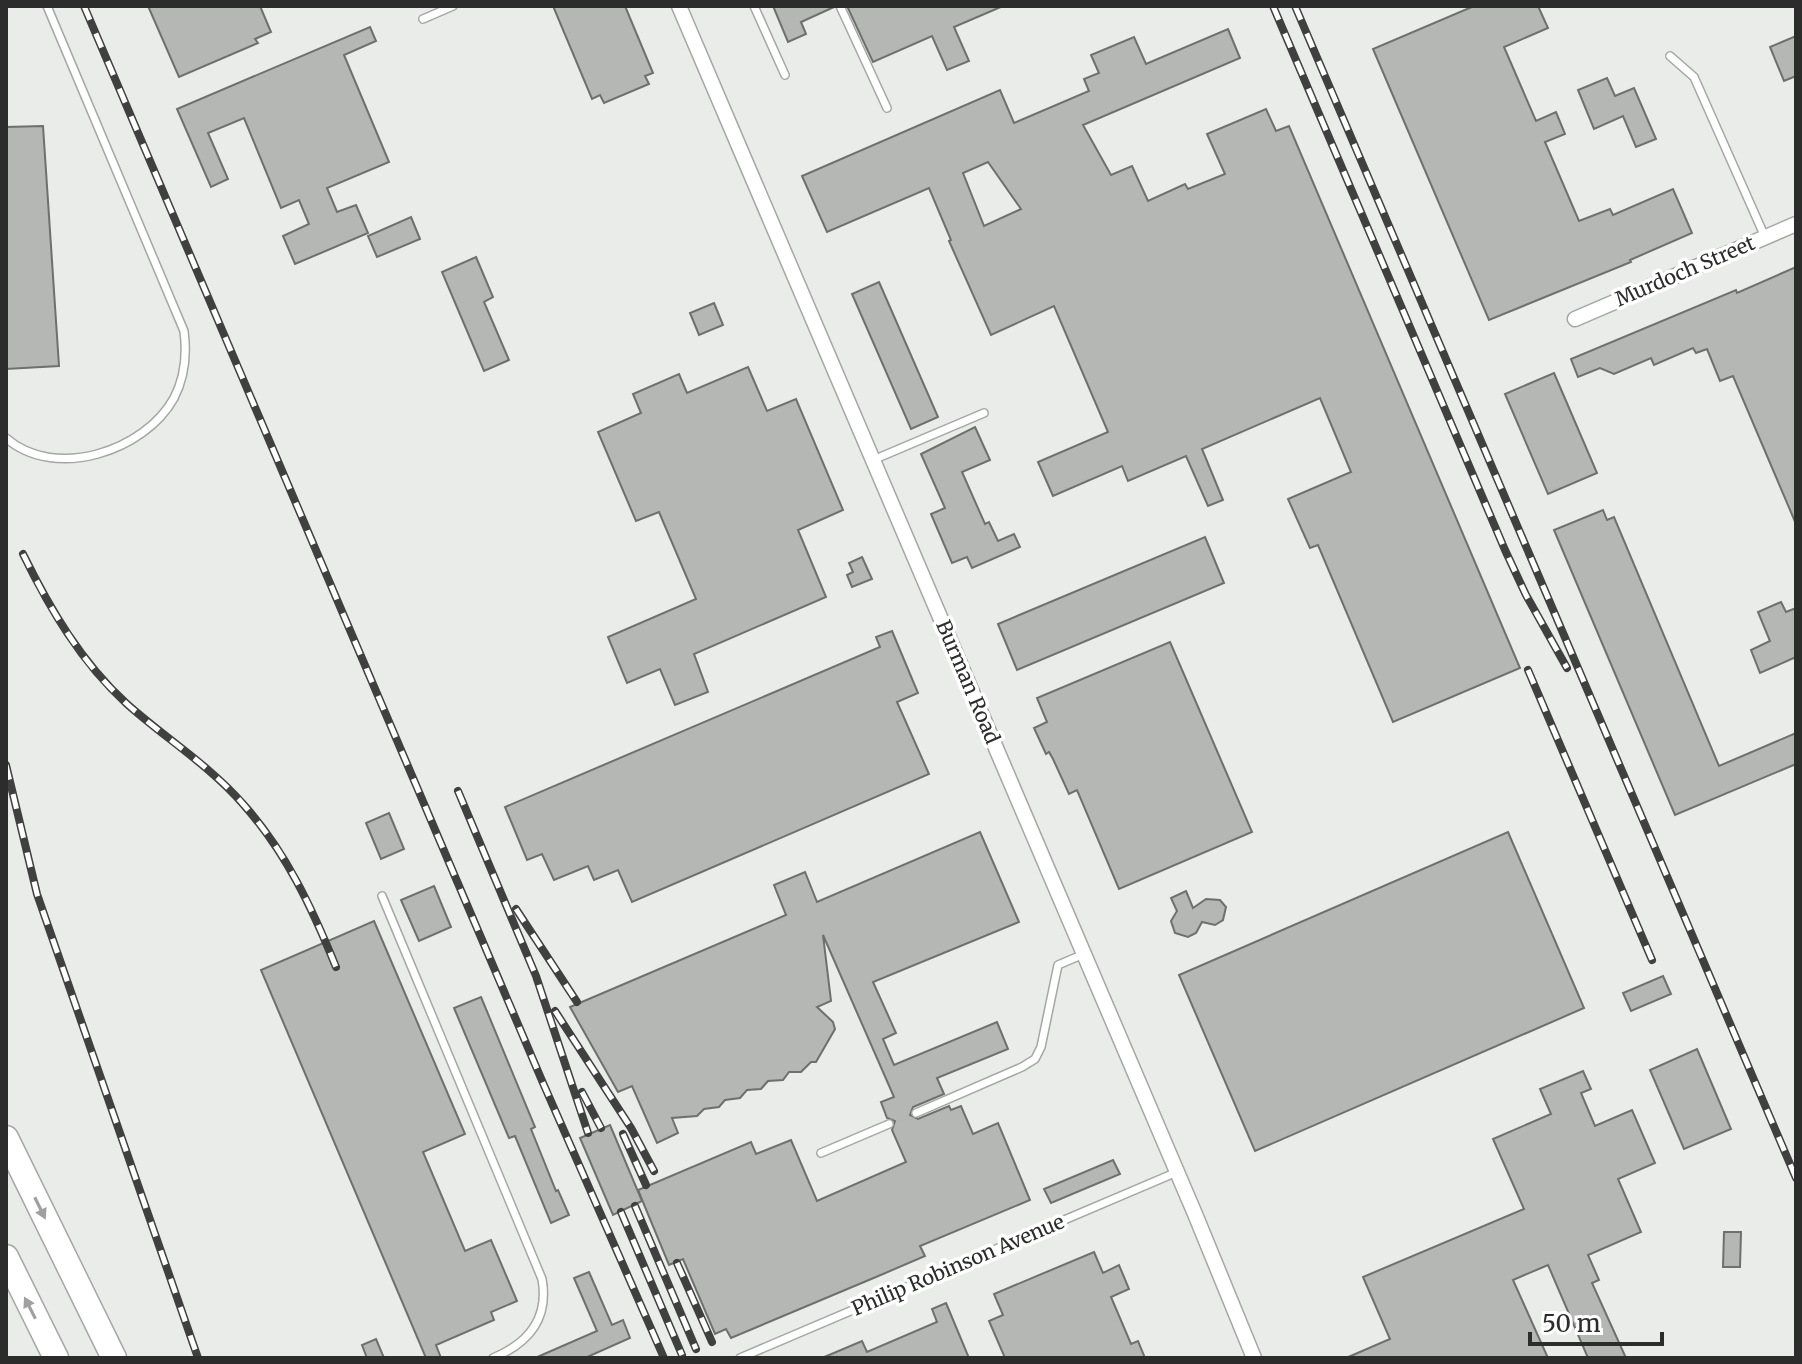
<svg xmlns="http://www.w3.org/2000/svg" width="1802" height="1364" font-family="Merriweather,serif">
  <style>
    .building { fill: #b4b7b4; stroke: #6e706d; stroke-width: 2; fill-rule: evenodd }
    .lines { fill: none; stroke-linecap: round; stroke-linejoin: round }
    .lane-casing { stroke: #a4a7a4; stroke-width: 10 }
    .street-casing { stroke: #a4a7a4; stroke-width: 17 }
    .highway-casing { stroke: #a4a7a4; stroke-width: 27 }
    .lane { stroke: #fff; stroke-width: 7 }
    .street { stroke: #fff; stroke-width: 14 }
    .highway { stroke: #fff; stroke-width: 24 }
    .rail-casing { stroke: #3f403f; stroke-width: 8 }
    .rail { stroke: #fff; stroke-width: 5; stroke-dasharray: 15; stroke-linecap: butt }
    .oneway { fill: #a0a0a0 }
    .labels { text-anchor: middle; stroke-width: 7; stroke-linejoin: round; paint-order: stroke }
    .street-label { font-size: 20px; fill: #2b2c2b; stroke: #fff }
  </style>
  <rect width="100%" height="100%" fill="#e9ece8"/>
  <g class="building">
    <path d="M148 6H260L271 32 255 39 258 43 179 77Z"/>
    <path d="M553 6H625L653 73 645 76 649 84 604 103 600 95 592 99Z"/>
    <path d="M773 6H834V7L801 22 806 34 788 42Z"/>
    <path d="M847 6H1003L954 27 969 61 947 70 932 36 873 62Z"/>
    <path d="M1474 6H1538L1548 28 1504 47 1536 121 1556 112 1565 134 1545 142 1579 221 1610 209 1613 215 1673 189 1692 233 1630 260 1631 262 1489 320 1373 49Z"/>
    <path d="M370 27 376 41 344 55 389 162 327 188 337 212 356 205 368 233 295 264 283 236 309 224 299 200 281 208 244 118 208 133 228 179 211 187 177 109Z"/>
    <path d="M1228 29 1240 58 1083 125 1111 175 1132 166 1148 201 1185 184 1188 189 1225 174 1207 134 1266 109 1276 131 1289 126 1520 668 1393 722 1318 545 1310 548 1288 499 1351 472 1320 398 1202 449 1223 500 1208 506 1186 456 1128 481 1122 466 1053 496 1038 462 1108 432 1054 306 991 335 949 241 951 240 929 188 827 232 802 176 1000 90 1014 123 1089 91 1084 79 1099 73 1091 55 1134 37 1146 64ZM988 162 1021 209 984 226 963 173Z"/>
    <path d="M1796 36V76L1784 81 1770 47Z"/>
    <path d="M1607 78 1615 96 1634 88 1656 139 1636 147 1623 116 1594 129 1578 90Z"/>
    <path d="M43 126 59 366 6 369V127Z"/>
    <path d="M411 217 420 239 377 257 368 236Z"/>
    <path d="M476 257 493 297 484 302 509 360 484 371 442 272Z"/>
    <path d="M1796 267V524L1733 376 1720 381 1707 349 1696 353 1693 348 1654 365 1651 358 1614 374 1600 368 1578 377 1571 359 1736 290 1737 293Z"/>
    <path d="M879 282 938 417 911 429 852 294Z"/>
    <path d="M714 303 723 325 699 335 690 313Z"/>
    <path d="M748 367 767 411 796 399 843 510 798 530 826 597 694 654 708 692 675 705 660 669 627 683 608 637 696 599 659 512 636 521 598 432 641 413 633 394 679 374 687 393Z"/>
    <path d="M1554 373 1597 473 1548 494 1505 394Z"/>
    <path d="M975 427 990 460 962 472 985 524 989 522 998 541 1014 534 1020 547 972 568 967 557 952 563 931 514 945 508 921 454Z"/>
    <path d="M1603 510 1607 520 1614 517 1719 766 1796 733V764L1675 815 1554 530Z"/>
    <path d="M1205 537 1224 583 1017 670 998 624Z"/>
    <path d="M862 557 872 579 852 587 847 575 853 572 849 563Z"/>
    <path d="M1781 602 1786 612 1796 608V657L1760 673 1751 650 1770 641 1758 612Z"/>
    <path d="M892 631 918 693 897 702 929 774 632 902 618 870 594 880 588 866 554 880 542 854 527 860 505 807 880 647 876 637Z"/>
    <path d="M1170 642 1252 832 1119 889 1077 790 1069 794 1053 759 1049 752 1046 754 1034 728 1047 722 1037 698Z"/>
    <path d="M389 813 404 849 381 859 366 823Z"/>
    <path d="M980 832 1019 922 873 982 896 1033 883 1039 894 1065 997 1022 1008 1049 937 1078 944 1094 913 1107 910 1115 918 1119 949 1106 951 1110 961 1106 973 1134 998 1123 1030 1200 920 1246 925 1256 876 1277 731 1338 726 1329 715 1334 683 1259 669 1265 638 1190 751 1142 756 1154 791 1140 817 1201 906 1162 892 1130 895 1121 887 1118 881 1102 894 1097 823 935 831 1001 817 1007 833 1022 835 1029 816 1062H811L801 1072H789L783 1080 768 1081 761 1089 747 1090 740 1098 725 1100 719 1107 704 1109 697 1116 672 1118 678 1133 657 1143 632 1086 618 1092 570 1007 786 915 774 885 805 872 817 902Z"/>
    <path d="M1508 832 1584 1008 1255 1151 1179 975Z"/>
    <path d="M434 886 451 927 419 941 401 900Z"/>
    <path d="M1186 891 1193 908 1206 899 1220 900 1226 907 1223 920 1215 925 1202 922 1196 933 1188 937 1175 933 1171 921 1177 911 1171 898Z"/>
    <path d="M374 921 465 1134 423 1152 465 1251 491 1240 517 1301 491 1312 494 1320 436 1345 441 1358H426L261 970Z"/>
    <path d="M1663 976 1671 994 1631 1011 1623 993Z"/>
    <path d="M481 997 535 1127 531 1129 556 1191 558 1190 569 1215 551 1223 515 1136 509 1138 454 1008Z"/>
    <path d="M1697 1049 1731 1129 1684 1149 1650 1070Z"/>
    <path d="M1583 1071 1591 1089 1581 1093 1595 1126 1632 1110 1655 1163 1618 1179 1641 1232 1588 1255 1599 1280 1592 1283 1626 1358H1588L1548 1265 1513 1280 1548 1358H1346L1390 1339 1363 1277 1524 1209 1493 1139 1551 1114 1540 1089Z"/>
    <path d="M610 1125 642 1201 613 1215 580 1138Z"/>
    <path d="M1113 1160 1120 1174 1051 1203 1044 1189Z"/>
    <path d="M1724 1232H1741L1740 1267H1723Z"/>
    <path d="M1094 1252 1103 1273 1119 1265 1129 1289 1111 1297 1131 1344 1138 1341 1145 1358H1005L989 1321 1003 1315 994 1294Z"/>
    <path d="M589 1272 612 1325 623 1320 630 1338 585 1358H535L597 1331 574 1278Z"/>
    <path d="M946 1303 969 1358H822L862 1341 867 1352 937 1322 932 1309Z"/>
    <path d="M376 1339 384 1358H367L362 1345Z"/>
  </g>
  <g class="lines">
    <g class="lane-casing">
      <g id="lane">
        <path d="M754 6 785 75"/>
        <path d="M840 6 887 108"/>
        <path d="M423 19 453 6"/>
        <path d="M1670 56 1694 77 1765 237"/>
        <path d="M6 438C55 481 145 451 174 398 185 377 187 354 184 331L47 6"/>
        <path d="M873 460 984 413"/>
        <path d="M382 896 542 1279C549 1318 529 1343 493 1358"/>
        <path d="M916 1113 1022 1067 1035 1059 1041 1047 1058 965 1084 954"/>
        <path d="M821 1153 889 1124"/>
        <path d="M740 1358 1177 1172"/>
      </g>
    </g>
    <g class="street-casing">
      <g id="street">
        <path d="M679 6 1195 1214 1254 1358"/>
        <path d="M1575 319 1796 224"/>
      </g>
    </g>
    <g class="highway-casing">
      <g id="highway">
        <path d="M6 1138 114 1358"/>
        <path d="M6 1257 56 1358"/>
      </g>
    </g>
    <use href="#lane" class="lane"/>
    <use href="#street" class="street"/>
    <use href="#highway" class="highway"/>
    <g class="rail-casing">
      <g id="rail">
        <path d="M84 6 543 1083 664 1358"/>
        <path d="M1273 6 1505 550 1526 595 1567 668"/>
        <path d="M1295 6 1796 1178"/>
        <path d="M23 554C50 609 81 662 127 704 165 738 209 765 243 804 286 852 312 908 336 967"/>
        <path d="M1528 670 1652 960"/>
        <path d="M6 765 37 894 198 1358"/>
        <path d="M458 791 536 976 588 1133"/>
        <path d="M516 909 577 1002"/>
        <path d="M555 1011 631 1128 654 1171"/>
        <path d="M582 1092 601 1128"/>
        <path d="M623 1134 646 1185"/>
        <path d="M635 1206 696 1349"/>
        <path d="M621 1212 682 1355"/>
        <path d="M677 1263 712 1342"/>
      </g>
    </g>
    <use href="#rail" class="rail"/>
  </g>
  <defs><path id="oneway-solid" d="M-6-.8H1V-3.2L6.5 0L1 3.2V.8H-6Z" transform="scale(2)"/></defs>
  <g class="oneway">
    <use href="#oneway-solid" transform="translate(40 1208) rotate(64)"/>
    <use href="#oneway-solid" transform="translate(30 1308) rotate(-117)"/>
  </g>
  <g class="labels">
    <g class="street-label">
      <text transform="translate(1685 271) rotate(-23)" y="7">Murdoch Street</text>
      <text transform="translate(968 682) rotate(67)" y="7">Burman Road</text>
      <text transform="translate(958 1265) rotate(-23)" y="7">Philip Robinson Avenue</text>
    </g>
  </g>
  <rect width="1802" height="1364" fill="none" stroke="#2b2c2b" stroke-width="16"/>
  <path d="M1530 1332v12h132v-12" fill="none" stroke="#2b2c2b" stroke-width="4"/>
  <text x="1542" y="1332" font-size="24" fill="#2b2c2b" stroke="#ffffff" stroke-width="6" paint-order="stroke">50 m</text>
</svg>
